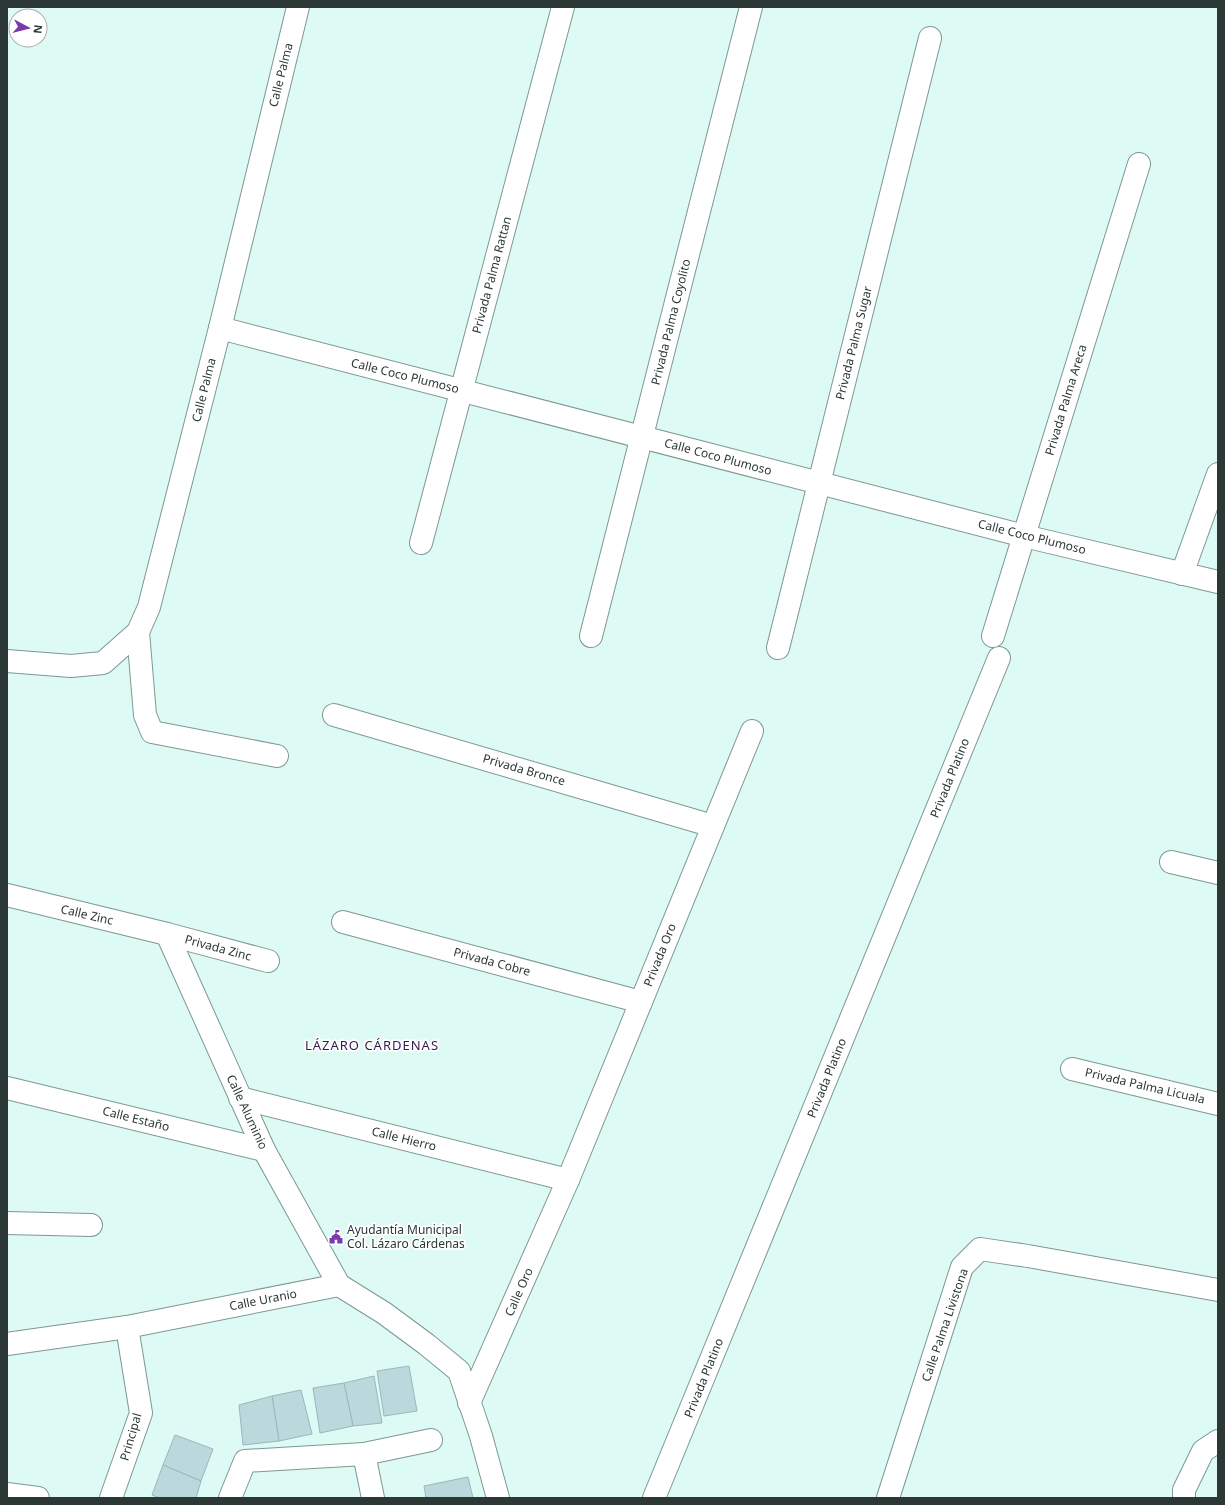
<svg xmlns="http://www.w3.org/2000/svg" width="1225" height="1505" font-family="'Noto Sans',sans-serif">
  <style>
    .building { fill: #bbd9dd; stroke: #9ab7bb }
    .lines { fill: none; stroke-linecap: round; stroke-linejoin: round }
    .minor-casing { stroke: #7d9892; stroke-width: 24 }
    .minor { stroke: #fff; stroke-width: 22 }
    .labels { text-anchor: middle; stroke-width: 3.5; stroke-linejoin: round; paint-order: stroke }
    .street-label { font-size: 12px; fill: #2c3835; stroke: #fff }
    .poi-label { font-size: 12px; fill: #2c3835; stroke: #fff; text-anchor: start }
    .neighbourhood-label { font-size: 13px; letter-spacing: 1px; fill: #381850; stroke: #fff }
  </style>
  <rect width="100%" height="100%" fill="#ddfaf4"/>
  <g class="building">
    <path d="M409 1366 417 1411 384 1416 377 1371Z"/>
    <path d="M374 1376 382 1423 353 1426 344 1383Z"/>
    <path d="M344 1383 353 1426 320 1433 313 1388Z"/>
    <path d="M301 1390 312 1434 279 1441 272 1396Z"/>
    <path d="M272 1396 279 1441 243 1445 239 1405Z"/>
    <path d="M175 1435 213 1449 201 1481 163 1465Z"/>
    <path d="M163 1465 201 1481 196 1498H160L152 1495Z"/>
    <path d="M468 1477 473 1498H426L424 1486Z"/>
  </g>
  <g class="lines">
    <g class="minor-casing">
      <g id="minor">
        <path d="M220 328 1024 536 1218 582"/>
        <path d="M421 543 563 7"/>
        <path d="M1182 574 1218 474"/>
        <path d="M138 632 145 715 152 732 277 756"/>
        <path d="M591 636 751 7"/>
        <path d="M993 636 1139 164"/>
        <path d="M778 648 930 38"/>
        <path d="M7 661 71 666 103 663 138 632 149 607 220 328 298 7"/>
        <path d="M334 715 713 826"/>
        <path d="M1171 862 1218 873"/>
        <path d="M7 895 167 934 268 961"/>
        <path d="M343 922 641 1002"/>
        <path d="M167 934 264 1150 339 1285"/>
        <path d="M1072 1069 1218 1104"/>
        <path d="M7 1088 264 1150"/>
        <path d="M240 1098 568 1180"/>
        <path d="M7 1223 91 1225"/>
        <path d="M7 1344 127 1327 339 1285 384 1313 426 1344 459 1371 481 1436 498 1498"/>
        <path d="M469 1403 568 1180 752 731"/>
        <path d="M364 1454 373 1498"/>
        <path d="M7 1494 38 1498"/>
        <path d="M111 1498 141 1413 127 1327"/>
        <path d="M230 1498 245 1461 364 1454 431 1440"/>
        <path d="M654 1498 999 658"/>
        <path d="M888 1498 962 1267 980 1249 1028 1256 1218 1290"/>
        <path d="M1184 1498V1490L1203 1451 1218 1441"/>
      </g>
    </g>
    <use href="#minor" class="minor"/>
  </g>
  <defs>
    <g id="civic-bare" transform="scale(1.08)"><path d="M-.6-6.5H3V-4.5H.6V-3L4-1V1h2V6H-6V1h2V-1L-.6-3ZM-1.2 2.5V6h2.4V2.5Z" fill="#7c39ad" stroke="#fff" stroke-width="2.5" paint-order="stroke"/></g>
  </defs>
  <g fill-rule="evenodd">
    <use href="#civic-bare" x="336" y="1237"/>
  </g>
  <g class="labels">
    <g class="street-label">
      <text transform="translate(281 75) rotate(-76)" y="4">Calle Palma</text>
      <text transform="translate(492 275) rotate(-75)" y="4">Privada Palma Rattan</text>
      <text transform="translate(671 322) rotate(-76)" y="4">Privada Palma Coyolito</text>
      <text transform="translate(854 343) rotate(-76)" y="4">Privada Palma Sugar</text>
      <text transform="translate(405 376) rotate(14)" y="4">Calle Coco Plumoso</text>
      <text transform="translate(204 390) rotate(-76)" y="4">Calle Palma</text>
      <text transform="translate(1066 400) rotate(-73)" y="4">Privada Palma Areca</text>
      <text transform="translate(718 457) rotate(15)" y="4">Calle Coco Plumoso</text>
      <text transform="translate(1032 537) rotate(14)" y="4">Calle Coco Plumoso</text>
      <text transform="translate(524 770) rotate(16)" y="4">Privada Bronce</text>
      <text transform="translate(950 778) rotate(-68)" y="4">Privada Platino</text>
      <text transform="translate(87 915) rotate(13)" y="4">Calle Zinc</text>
      <text transform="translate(218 948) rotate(15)" y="4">Privada Zinc</text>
      <text transform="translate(660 955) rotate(-68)" y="4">Privada Oro</text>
      <text transform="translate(492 962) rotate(15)" y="4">Privada Cobre</text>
      <text transform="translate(827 1078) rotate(-68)" y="4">Privada Platino</text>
      <text transform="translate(1145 1086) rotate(13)" y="4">Privada Palma Licuala</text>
      <text transform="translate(247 1112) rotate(65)" y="4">Calle Aluminio</text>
      <text transform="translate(136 1119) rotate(14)" y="4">Calle Estaño</text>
      <text transform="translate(404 1139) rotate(14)" y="4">Calle Hierro</text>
      <text transform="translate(519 1292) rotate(-66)" y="4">Calle Oro</text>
      <text transform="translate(263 1300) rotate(-11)" y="4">Calle Uranio</text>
      <text transform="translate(945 1325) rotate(-71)" y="4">Calle Palma Livistona</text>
      <text transform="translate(704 1378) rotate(-68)" y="4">Privada Platino</text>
      <text transform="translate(131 1437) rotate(-74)" y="4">Principal</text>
    </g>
    <g class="poi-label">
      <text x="347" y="1234">Ayudantía Municipal<tspan x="347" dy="14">Col. Lázaro Cárdenas</tspan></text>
    </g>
    <g class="neighbourhood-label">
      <text x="372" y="1050">LÁZARO CÁRDENAS</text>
    </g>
  </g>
  <rect width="1225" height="1505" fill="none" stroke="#2c3835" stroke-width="16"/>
  <g transform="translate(28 28) rotate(97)"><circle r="19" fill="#ffffff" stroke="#abafae"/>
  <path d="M0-3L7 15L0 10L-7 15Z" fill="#7c39ad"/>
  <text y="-6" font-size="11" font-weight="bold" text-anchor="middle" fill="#2c3835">N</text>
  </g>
</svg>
